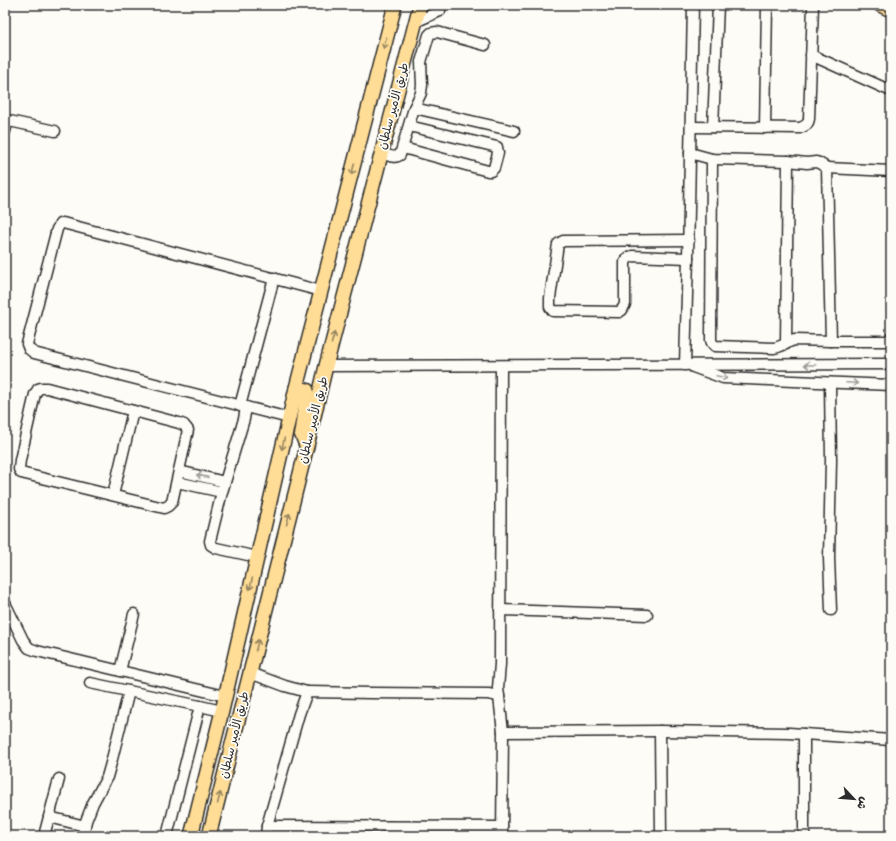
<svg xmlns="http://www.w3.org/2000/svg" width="896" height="841" font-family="Mynerve,'Playpen Sans Arabic',sans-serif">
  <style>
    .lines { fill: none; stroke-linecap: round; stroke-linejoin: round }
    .minor-casing { stroke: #2b2b2b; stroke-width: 13 }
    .major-casing { stroke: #2b2b2b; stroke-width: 16 }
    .minor { stroke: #fdfcf7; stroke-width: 10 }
    .major { stroke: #ffdd96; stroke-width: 13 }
    .oneway { stroke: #958460 }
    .oneway2 { stroke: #9e9e9b }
    .labels { text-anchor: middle; stroke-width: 3.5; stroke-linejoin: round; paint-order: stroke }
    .street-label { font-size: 12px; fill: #2b2b2b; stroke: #fdfcf7 }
  </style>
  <rect width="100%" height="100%" fill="#fdfcf7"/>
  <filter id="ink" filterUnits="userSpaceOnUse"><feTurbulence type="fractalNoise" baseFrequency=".025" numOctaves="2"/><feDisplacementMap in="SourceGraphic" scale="8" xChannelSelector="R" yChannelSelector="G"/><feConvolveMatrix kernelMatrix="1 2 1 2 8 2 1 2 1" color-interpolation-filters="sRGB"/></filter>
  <g filter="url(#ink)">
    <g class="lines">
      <g class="minor-casing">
        <g id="minor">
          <path d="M415 22 440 11"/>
          <path d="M811 55 891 91"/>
          <path d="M414 108 514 131"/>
          <path d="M5 120 55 131"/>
          <path d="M691 127 800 128C805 126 808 125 809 119L813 5"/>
          <path d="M713 127 718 5"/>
          <path d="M765 128 767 5"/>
          <path d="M5 131 8 120"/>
          <path d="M403 148 488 171H491L494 168 498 153 497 147 409 126"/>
          <path d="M381 153C387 155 395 159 400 155L414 108 421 93 422 85 421 62 429 35 431 33 437 32 485 45"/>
          <path d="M690 153 712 159 788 161 807 163 816 162 819 163 827 168 831 341"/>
          <path d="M712 159 711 340 712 343 715 346 774 348C782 347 788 341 795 340L831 341H885L890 340 891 337"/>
          <path d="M827 168 891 171"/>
          <path d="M688 258 632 256 628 258 625 262V304L622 310 619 312 553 311 550 307V298L558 244 563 241 689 240"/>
          <path d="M786 344 788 161"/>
          <path d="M685 365 688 258 693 5"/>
          <path d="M326 366 891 364"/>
          <path d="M501 366 500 664 498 688 503 732 502 836"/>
          <path d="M693 367 723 378 891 385"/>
          <path d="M830 383 831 460 829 558 831 610"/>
          <path d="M41 388H47L179 423 184 425 188 430 172 502 168 506 164 508 21 473 19 469 20 460 35 394 38 389Z"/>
          <path d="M240 406 274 278"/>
          <path d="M246 407 244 419 222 492 210 541 211 545 216 548 257 557"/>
          <path d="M289 418 34 353 29 349 27 344 57 229 60 224 63 223 321 291"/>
          <path d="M179 471 225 482"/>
          <path d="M177 482 222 492"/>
          <path d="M113 495 133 411"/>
          <path d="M5 603 23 640 29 648 37 651 225 696"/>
          <path d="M500 610 647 615"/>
          <path d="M120 671 134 614"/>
          <path d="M250 673 285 686 307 692"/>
          <path d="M90 683 200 706 222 711"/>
          <path d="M660 731 661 836"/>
          <path d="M503 732 660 731 789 733 891 740"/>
          <path d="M804 734V836"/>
          <path d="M49 817 85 826"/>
          <path d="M267 826 502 827"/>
          <path d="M44 836 59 779"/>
          <path d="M83 836 86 821 93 803 107 777 111 763 129 691"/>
          <path d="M167 836 200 706"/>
          <path d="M266 836 267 826 299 714 307 692 372 693 488 694 499 696"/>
        </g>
      </g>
      <g class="major-casing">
        <g id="major">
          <path d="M880 5 891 10"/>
          <path d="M296 388 307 390 301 433 306 445"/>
          <path d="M191 836 222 711 296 388 395 5"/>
          <path d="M209 836 307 446 326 366 420 5"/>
        </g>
      </g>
      <use href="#minor" class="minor"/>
      <use href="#major" class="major"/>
    </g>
    <defs><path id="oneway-shaft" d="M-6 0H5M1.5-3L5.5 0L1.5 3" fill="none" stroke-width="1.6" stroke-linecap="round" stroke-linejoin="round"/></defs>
    <g class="oneway">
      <use href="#oneway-shaft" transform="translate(385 43) rotate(104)"/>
      <use href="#oneway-shaft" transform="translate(353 169) rotate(104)"/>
      <use href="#oneway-shaft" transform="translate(333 338) rotate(-75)"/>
      <use href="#oneway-shaft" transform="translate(283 444) rotate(103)"/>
      <use href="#oneway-shaft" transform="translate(288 519) rotate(-76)"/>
      <use href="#oneway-shaft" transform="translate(251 584) rotate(103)"/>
      <use href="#oneway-shaft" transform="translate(257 645) rotate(-76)"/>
      <use href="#oneway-shaft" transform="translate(219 798) rotate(-76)"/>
    </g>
    <g class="oneway2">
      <use href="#oneway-shaft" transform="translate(810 365) rotate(180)"/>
      <use href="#oneway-shaft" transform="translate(722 377) rotate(12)"/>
      <use href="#oneway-shaft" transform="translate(852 383) rotate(3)"/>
      <use href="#oneway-shaft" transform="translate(202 476) rotate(-167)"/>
    </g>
  </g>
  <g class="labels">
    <g class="street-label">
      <text transform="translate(393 106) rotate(-75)" y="4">طريق الأمير سلطان</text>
      <text transform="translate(313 420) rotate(-76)" y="4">طريق الأمير سلطان</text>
      <text transform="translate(234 735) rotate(-76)" y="4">طريق الأمير سلطان</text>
    </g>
  </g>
  <rect width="896" height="841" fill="none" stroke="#fdfcf7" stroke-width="20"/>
  <rect x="10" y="10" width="876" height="821" fill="none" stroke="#2b2b2b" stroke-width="1.5" filter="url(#ink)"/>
  <g transform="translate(854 799) rotate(116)" stroke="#fdfcf7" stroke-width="3" paint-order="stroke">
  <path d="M0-3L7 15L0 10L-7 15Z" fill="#2b2b2b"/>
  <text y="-6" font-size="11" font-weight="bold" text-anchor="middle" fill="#2b2b2b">ش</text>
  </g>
</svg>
